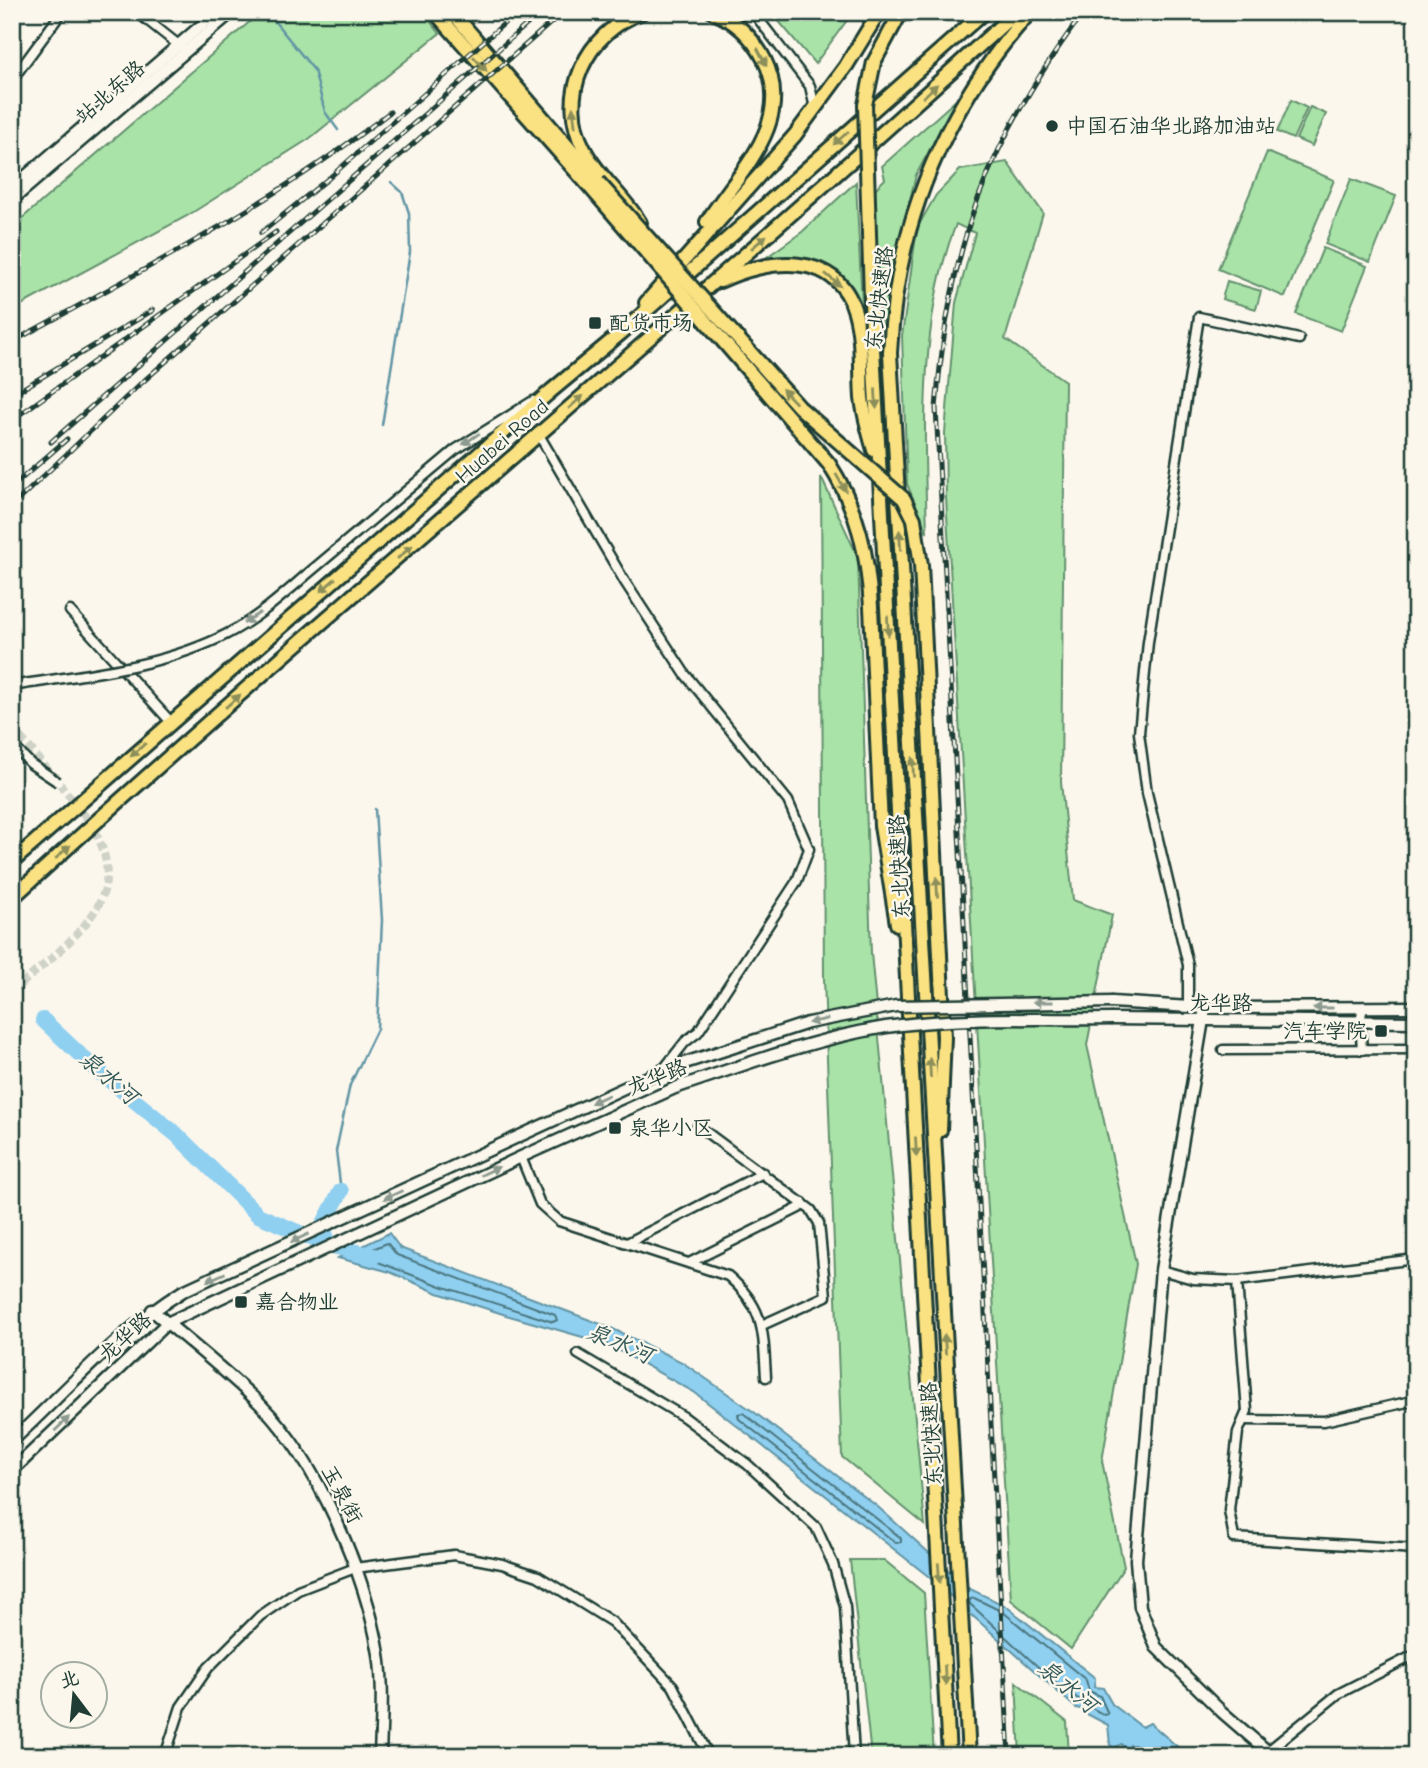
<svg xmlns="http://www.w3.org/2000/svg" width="1428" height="1768" font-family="'Comic Neue','LXGW WenKai TC',sans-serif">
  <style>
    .green { fill: #a9e3a8; stroke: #64906e; stroke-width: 2 }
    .water { fill: #8fcff0; stroke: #6295a5; stroke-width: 2 }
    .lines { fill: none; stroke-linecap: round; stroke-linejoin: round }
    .shore { stroke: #4c777f; stroke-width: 2 }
    .stream { stroke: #6295a5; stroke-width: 2.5 }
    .river { stroke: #8fcff0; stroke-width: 16 }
    .minor-tunnel { stroke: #cfd2c7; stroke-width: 8; stroke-dasharray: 8 4; stroke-linecap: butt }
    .minor-casing { stroke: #1f3d34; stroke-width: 13 }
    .tertiary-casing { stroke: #1f3d34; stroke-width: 15 }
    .trunk-casing { stroke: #1f3d34; stroke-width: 18 }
    .minor { stroke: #fbf7ec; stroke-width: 8 }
    .tertiary { stroke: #fbf7ec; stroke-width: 10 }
    .trunk { stroke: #fae181; stroke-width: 12 }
    .rail-casing { stroke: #1f3d34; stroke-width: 5 }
    .rail { stroke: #fbf7ec; stroke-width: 2.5; stroke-dasharray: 8; stroke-linecap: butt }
    .minor-bridge-casing { stroke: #1f3d34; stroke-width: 13; stroke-linecap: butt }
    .tertiary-bridge-casing { stroke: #1f3d34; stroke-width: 15; stroke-linecap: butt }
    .trunk-bridge-casing { stroke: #1f3d34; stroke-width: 18; stroke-linecap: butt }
    .minor-bridge { stroke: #fbf7ec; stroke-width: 8 }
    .tertiary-bridge { stroke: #fbf7ec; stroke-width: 10 }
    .trunk-bridge { stroke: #fae181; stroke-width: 12 }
    .oneway { fill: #8c8f5a }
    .oneway2 { fill: #8d9a90 }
    .poi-dot { fill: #1f3d34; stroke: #fbf7ec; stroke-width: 2.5 }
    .labels { text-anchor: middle; stroke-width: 5; stroke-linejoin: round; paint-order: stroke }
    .street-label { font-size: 21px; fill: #1f3d34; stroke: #fbf7ec }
    .poi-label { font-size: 21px; fill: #1f3d34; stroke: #fbf7ec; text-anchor: start }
    .water-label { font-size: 23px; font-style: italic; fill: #355a5a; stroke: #fbf7ec }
  </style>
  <rect width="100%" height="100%" fill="#fbf7ec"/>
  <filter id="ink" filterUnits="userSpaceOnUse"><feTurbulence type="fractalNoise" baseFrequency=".0143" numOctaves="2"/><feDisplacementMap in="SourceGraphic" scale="14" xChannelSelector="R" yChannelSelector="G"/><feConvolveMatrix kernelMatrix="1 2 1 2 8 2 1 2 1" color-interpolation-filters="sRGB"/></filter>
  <g filter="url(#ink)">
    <g class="green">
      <path d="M261 12H422L440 33 309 139 187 216 12 310V227Z"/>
      <path d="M771 12H853L815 64Z"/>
      <path d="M957 99 916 175 893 268 882 332 872 192 885 179 882 166Z"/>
      <path d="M1291 100 1307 108 1293 139 1277 132Z"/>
      <path d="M1310 107 1326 114 1312 146 1296 139Z"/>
      <path d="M1267 152 1334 180 1285 297 1218 269Z"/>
      <path d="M1007 162 1043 213 1005 339 1065 381 1061 782 1073 900 1112 915 1087 1045 1136 1264 1102 1461 1124 1567 1071 1649 1011 1600 946 498 945 433 956 303 975 233 956 224C919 318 924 433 927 533L907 484 902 336 917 228 936 195 960 170Z"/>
      <path d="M1351 179 1396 196 1370 262 1325 244Z"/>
      <path d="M856 182 863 326C850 286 838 258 790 257 781 257 771 262 764 259L802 232Z"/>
      <path d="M1323 248 1367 266 1341 331 1296 314Z"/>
      <path d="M1227 281 1261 291 1256 309 1222 299Z"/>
      <path d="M821 477 858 557 871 953 925 1525 842 1457 824 979Z"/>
      <path d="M850 1560H884L924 1593 934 1756H871Z"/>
      <path d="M1016 1682 1067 1722 1069 1756H1020Z"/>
    </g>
    <path class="water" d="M389 1233 400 1248 611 1328 682 1362 754 1412 878 1507 968 1588 1006 1606 1095 1678 1094 1687 1103 1688 1112 1704 1142 1727 1150 1723 1188 1756H1130L1136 1754 1135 1745H1130L1128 1752 1121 1744 1114 1748 1110 1745 1108 1725 1087 1714 1086 1710 1076 1708 928 1576 694 1392 607 1344 506 1315 438 1293 390 1272 338 1258Z"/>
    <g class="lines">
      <g class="shore">
        <path d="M387 1243 397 1255 555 1315 557 1320 553 1322 441 1286 365 1257 366 1252Z"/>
        <path d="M743 1413 901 1538V1542L896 1543 739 1419 738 1414Z"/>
        <path d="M974 1598 1003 1612 1086 1680 1089 1691 1100 1696 1108 1714 1104 1715C1055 1689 1013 1642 970 1604L969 1600Z"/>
      </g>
      <g class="stream">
        <path d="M267 12 314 70 325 112 338 130"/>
        <path d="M382 425 410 252 409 213 402 192 391 182"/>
        <path d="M341 1191 336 1151 350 1085 377 1029 382 920 375 809"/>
      </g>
      <g class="river">
        <path d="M43 1020 92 1066 177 1135 258 1215 328 1245 374 1256"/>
        <path d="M327 1240 323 1225 341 1191"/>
      </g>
      <path class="minor-tunnel" d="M12 729C29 745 43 764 58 782 92 822 129 866 90 918 69 946 38 969 12 992"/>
      <g class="minor-casing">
        <g id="minor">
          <path d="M137 12 181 47"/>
          <path d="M753 12 810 86 815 108"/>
          <path d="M12 80 62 12"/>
          <path d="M539 435 625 582 685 674 788 801 809 849 797 881 698 1032 685 1042 663 1070"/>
          <path d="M305 576 455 450 533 401"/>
          <path d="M70 611 170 721"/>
          <path d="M1188 1004V965L1147 793 1139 733 1148 642 1199 317 1299 339"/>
          <path d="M1223 1050 1416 1049"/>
          <path d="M1362 1050 1360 1022 1363 1007"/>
          <path d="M698 1126 811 1210 819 1223 826 1296 762 1325"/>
          <path d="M521 1157 540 1204 559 1221 728 1276C765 1308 763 1331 766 1377"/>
          <path d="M629 1242 763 1173"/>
          <path d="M689 1263 799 1208 803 1203"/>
          <path d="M1161 1270 1193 1279 1237 1281 1416 1259"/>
          <path d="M1237 1281 1247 1411 1238 1432 1229 1510 1234 1538 1416 1549"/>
          <path d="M578 1354 684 1417 747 1464 816 1527 833 1564 845 1607 854 1756"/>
          <path d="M1244 1420 1324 1421 1416 1400"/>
          <path d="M1268 1751 1338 1694 1416 1654"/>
          <path d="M165 1756 181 1707 208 1668 260 1616 298 1590 355 1568 454 1555 502 1564 538 1576 612 1622 673 1686 709 1756"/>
        </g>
      </g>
      <g class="tertiary-casing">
        <g id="tertiary">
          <path d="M12 188 217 12"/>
          <path d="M12 200 232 12"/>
          <path d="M1112 1002 1205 1008 1416 1007"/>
          <path d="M1205 1008 1161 1270 1136 1560 1140 1607 1156 1647 1222 1712 1273 1756"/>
          <path d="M1112 1019 1416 1022"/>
          <path d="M152 1310C188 1341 227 1371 261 1405 318 1462 366 1575 379 1654 384 1687 381 1723 380 1756"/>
          <path d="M12 1441C68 1389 118 1331 183 1291L663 1070 731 1048"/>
          <path d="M12 1471 167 1323 521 1157 675 1088 740 1066"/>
        </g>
      </g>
      <g class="trunk-casing">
        <g id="trunk">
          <path d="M435 12 591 188"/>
          <path d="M452 12 593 176"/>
          <path d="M707 222C738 172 796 123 764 59 752 36 736 21 713 12"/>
          <path d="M640 223C624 196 598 177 584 149 556 96 586 32 642 12"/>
          <path d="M720 281C766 259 837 249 855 312 863 340 860 370 862 398 864 416 869 433 874 450"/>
          <path d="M646 303 795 135 846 66 879 12"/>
          <path d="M872 330 949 1756"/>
          <path d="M871 607 881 826 897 924"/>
          <path d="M12 862 551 391 621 333 984 12"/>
          <path d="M12 898C342 597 687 314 1016 12"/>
          <path d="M940 1130 944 1037 940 955"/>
          <path d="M969 1756 890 353C896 223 944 109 1030 12"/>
        </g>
      </g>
      <use href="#minor" class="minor"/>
      <use href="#tertiary" class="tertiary"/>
      <use href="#trunk" class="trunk"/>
      <g class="rail-casing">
        <g id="rail">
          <path d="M261 233 329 178 517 12"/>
          <path d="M12 342C142 271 273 203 390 112"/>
          <path d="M12 395 153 310"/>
          <path d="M12 420 276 232"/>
          <path d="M51 442 541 12"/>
          <path d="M12 487 67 439"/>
          <path d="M12 506 138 386 563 12"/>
          <path d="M1009 1756 936 408C949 246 986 143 1084 12"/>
        </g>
      </g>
      <use href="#rail" class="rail"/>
      <g class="minor-bridge-casing">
        <g id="minor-bridge">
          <path d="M12 686C84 674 161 668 227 634 256 619 281 597 305 576"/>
          <path d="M12 745 31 764 58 782"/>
        </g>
      </g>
      <g class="tertiary-bridge-casing">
        <g id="tertiary-bridge">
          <path d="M731 1048 808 1023 896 1006 1112 1002"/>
          <path d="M740 1066C787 1050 836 1035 886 1027 960 1016 1037 1020 1112 1019"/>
        </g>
      </g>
      <g class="trunk-bridge-casing">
        <g id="trunk-bridge">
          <path d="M598 182 799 407 904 499 914 519 921 565 940 955"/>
          <path d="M591 188 829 464C858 509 868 555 871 607"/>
          <path d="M872 330 865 105 874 62 901 12"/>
        </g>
      </g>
      <use href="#minor-bridge" class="minor-bridge"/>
      <use href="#tertiary-bridge" class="tertiary-bridge"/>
      <use href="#trunk-bridge" class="trunk-bridge"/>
    </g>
    <defs><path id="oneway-solid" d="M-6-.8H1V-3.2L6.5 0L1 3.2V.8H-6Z" transform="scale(1.75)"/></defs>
    <g class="oneway">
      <use href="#oneway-solid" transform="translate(762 57) rotate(62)"/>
      <use href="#oneway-solid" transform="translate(480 64) rotate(48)"/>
      <use href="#oneway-solid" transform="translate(930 91) rotate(-43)"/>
      <use href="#oneway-solid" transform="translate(574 117) rotate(-97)"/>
      <use href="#oneway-solid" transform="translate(841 138) rotate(138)"/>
      <use href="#oneway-solid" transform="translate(759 242) rotate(-41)"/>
      <use href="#oneway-solid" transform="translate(833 280) rotate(40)"/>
      <use href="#oneway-solid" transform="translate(789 396) rotate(-134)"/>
      <use href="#oneway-solid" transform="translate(876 399) rotate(87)"/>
      <use href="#oneway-solid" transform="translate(576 402) rotate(-42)"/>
      <use href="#oneway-solid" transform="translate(841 483) rotate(60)"/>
      <use href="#oneway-solid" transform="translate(900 540) rotate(-93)"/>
      <use href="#oneway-solid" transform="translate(405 552) rotate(-41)"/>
      <use href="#oneway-solid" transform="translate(328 585) rotate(139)"/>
      <use href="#oneway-solid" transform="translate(888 626) rotate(87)"/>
      <use href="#oneway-solid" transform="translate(233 701) rotate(-41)"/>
      <use href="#oneway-solid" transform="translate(138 750) rotate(138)"/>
      <use href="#oneway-solid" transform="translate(913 767) rotate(-93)"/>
      <use href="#oneway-solid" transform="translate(63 852) rotate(-42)"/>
      <use href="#oneway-solid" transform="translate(937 887) rotate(-93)"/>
      <use href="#oneway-solid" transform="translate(930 1068) rotate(-93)"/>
      <use href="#oneway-solid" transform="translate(916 1147) rotate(87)"/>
      <use href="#oneway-solid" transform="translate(945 1344) rotate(-93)"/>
      <use href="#oneway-solid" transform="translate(939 1573) rotate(86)"/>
      <use href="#oneway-solid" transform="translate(945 1675) rotate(87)"/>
    </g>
    <g class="oneway2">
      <use href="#oneway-solid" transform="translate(471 439) rotate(146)"/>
      <use href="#oneway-solid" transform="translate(252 618) rotate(146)"/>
      <use href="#oneway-solid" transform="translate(1043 1002) rotate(180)"/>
      <use href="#oneway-solid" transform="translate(1323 1008) rotate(180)"/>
      <use href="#oneway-solid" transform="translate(818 1021) rotate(167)"/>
      <use href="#oneway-solid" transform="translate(600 1099) rotate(155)"/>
      <use href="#oneway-solid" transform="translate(490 1171) rotate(-25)"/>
      <use href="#oneway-solid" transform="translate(393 1195) rotate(155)"/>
      <use href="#oneway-solid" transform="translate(300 1238) rotate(155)"/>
      <use href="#oneway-solid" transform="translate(216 1277) rotate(156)"/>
      <use href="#oneway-solid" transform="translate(62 1424) rotate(-44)"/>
    </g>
  </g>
  <g class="poi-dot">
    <circle cx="1052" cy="126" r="7"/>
    <rect x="588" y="316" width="14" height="14" rx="3.5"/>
    <rect x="1374" y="1024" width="14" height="14" rx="3.5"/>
    <rect x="608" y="1121" width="14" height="14" rx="3.5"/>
    <rect x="234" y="1295" width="14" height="14" rx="3.5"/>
  </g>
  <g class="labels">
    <g class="street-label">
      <text transform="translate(110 92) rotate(-41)" y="7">站北东路</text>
      <text transform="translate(879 298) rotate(-83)" y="7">东北快速路</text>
      <text transform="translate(502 441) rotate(-41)" y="7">Huabei Road</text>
      <text transform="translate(899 867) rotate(-93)" y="7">东北快速路</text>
      <text x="1221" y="1010">龙华路</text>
      <text transform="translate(657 1077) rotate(-22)" y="7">龙华路</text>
      <text transform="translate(125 1337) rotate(-43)" y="7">龙华路</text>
      <text transform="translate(931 1434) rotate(-93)" y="7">东北快速路</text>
      <text transform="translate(342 1494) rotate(62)" y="7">玉泉街</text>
    </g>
    <g class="poi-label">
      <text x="1066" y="133">中国石油华北路加油站</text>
      <text x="609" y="330">配货市场</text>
      <text x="1367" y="1038" text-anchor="end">汽车学院</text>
      <text x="629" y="1135">泉华小区</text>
      <text x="255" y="1309">嘉合物业</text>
    </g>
    <g class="water-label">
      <text transform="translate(109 1077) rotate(41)" y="8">泉水河</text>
      <text transform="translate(620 1343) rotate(23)" y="8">泉水河</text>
      <text transform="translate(1068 1686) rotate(40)" y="8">泉水河</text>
    </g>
  </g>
  <rect width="1428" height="1768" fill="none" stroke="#fbf7ec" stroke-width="42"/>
  <rect x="21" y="21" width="1386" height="1726" fill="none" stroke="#1f3d34" stroke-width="2.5" filter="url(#ink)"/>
  <g transform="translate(74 1695) rotate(344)"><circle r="33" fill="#fbf7ec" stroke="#a3ada2" stroke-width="2"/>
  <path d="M0-5L12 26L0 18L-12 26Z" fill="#1f3d34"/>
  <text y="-10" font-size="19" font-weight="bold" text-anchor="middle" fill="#1f3d34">北</text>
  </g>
</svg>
